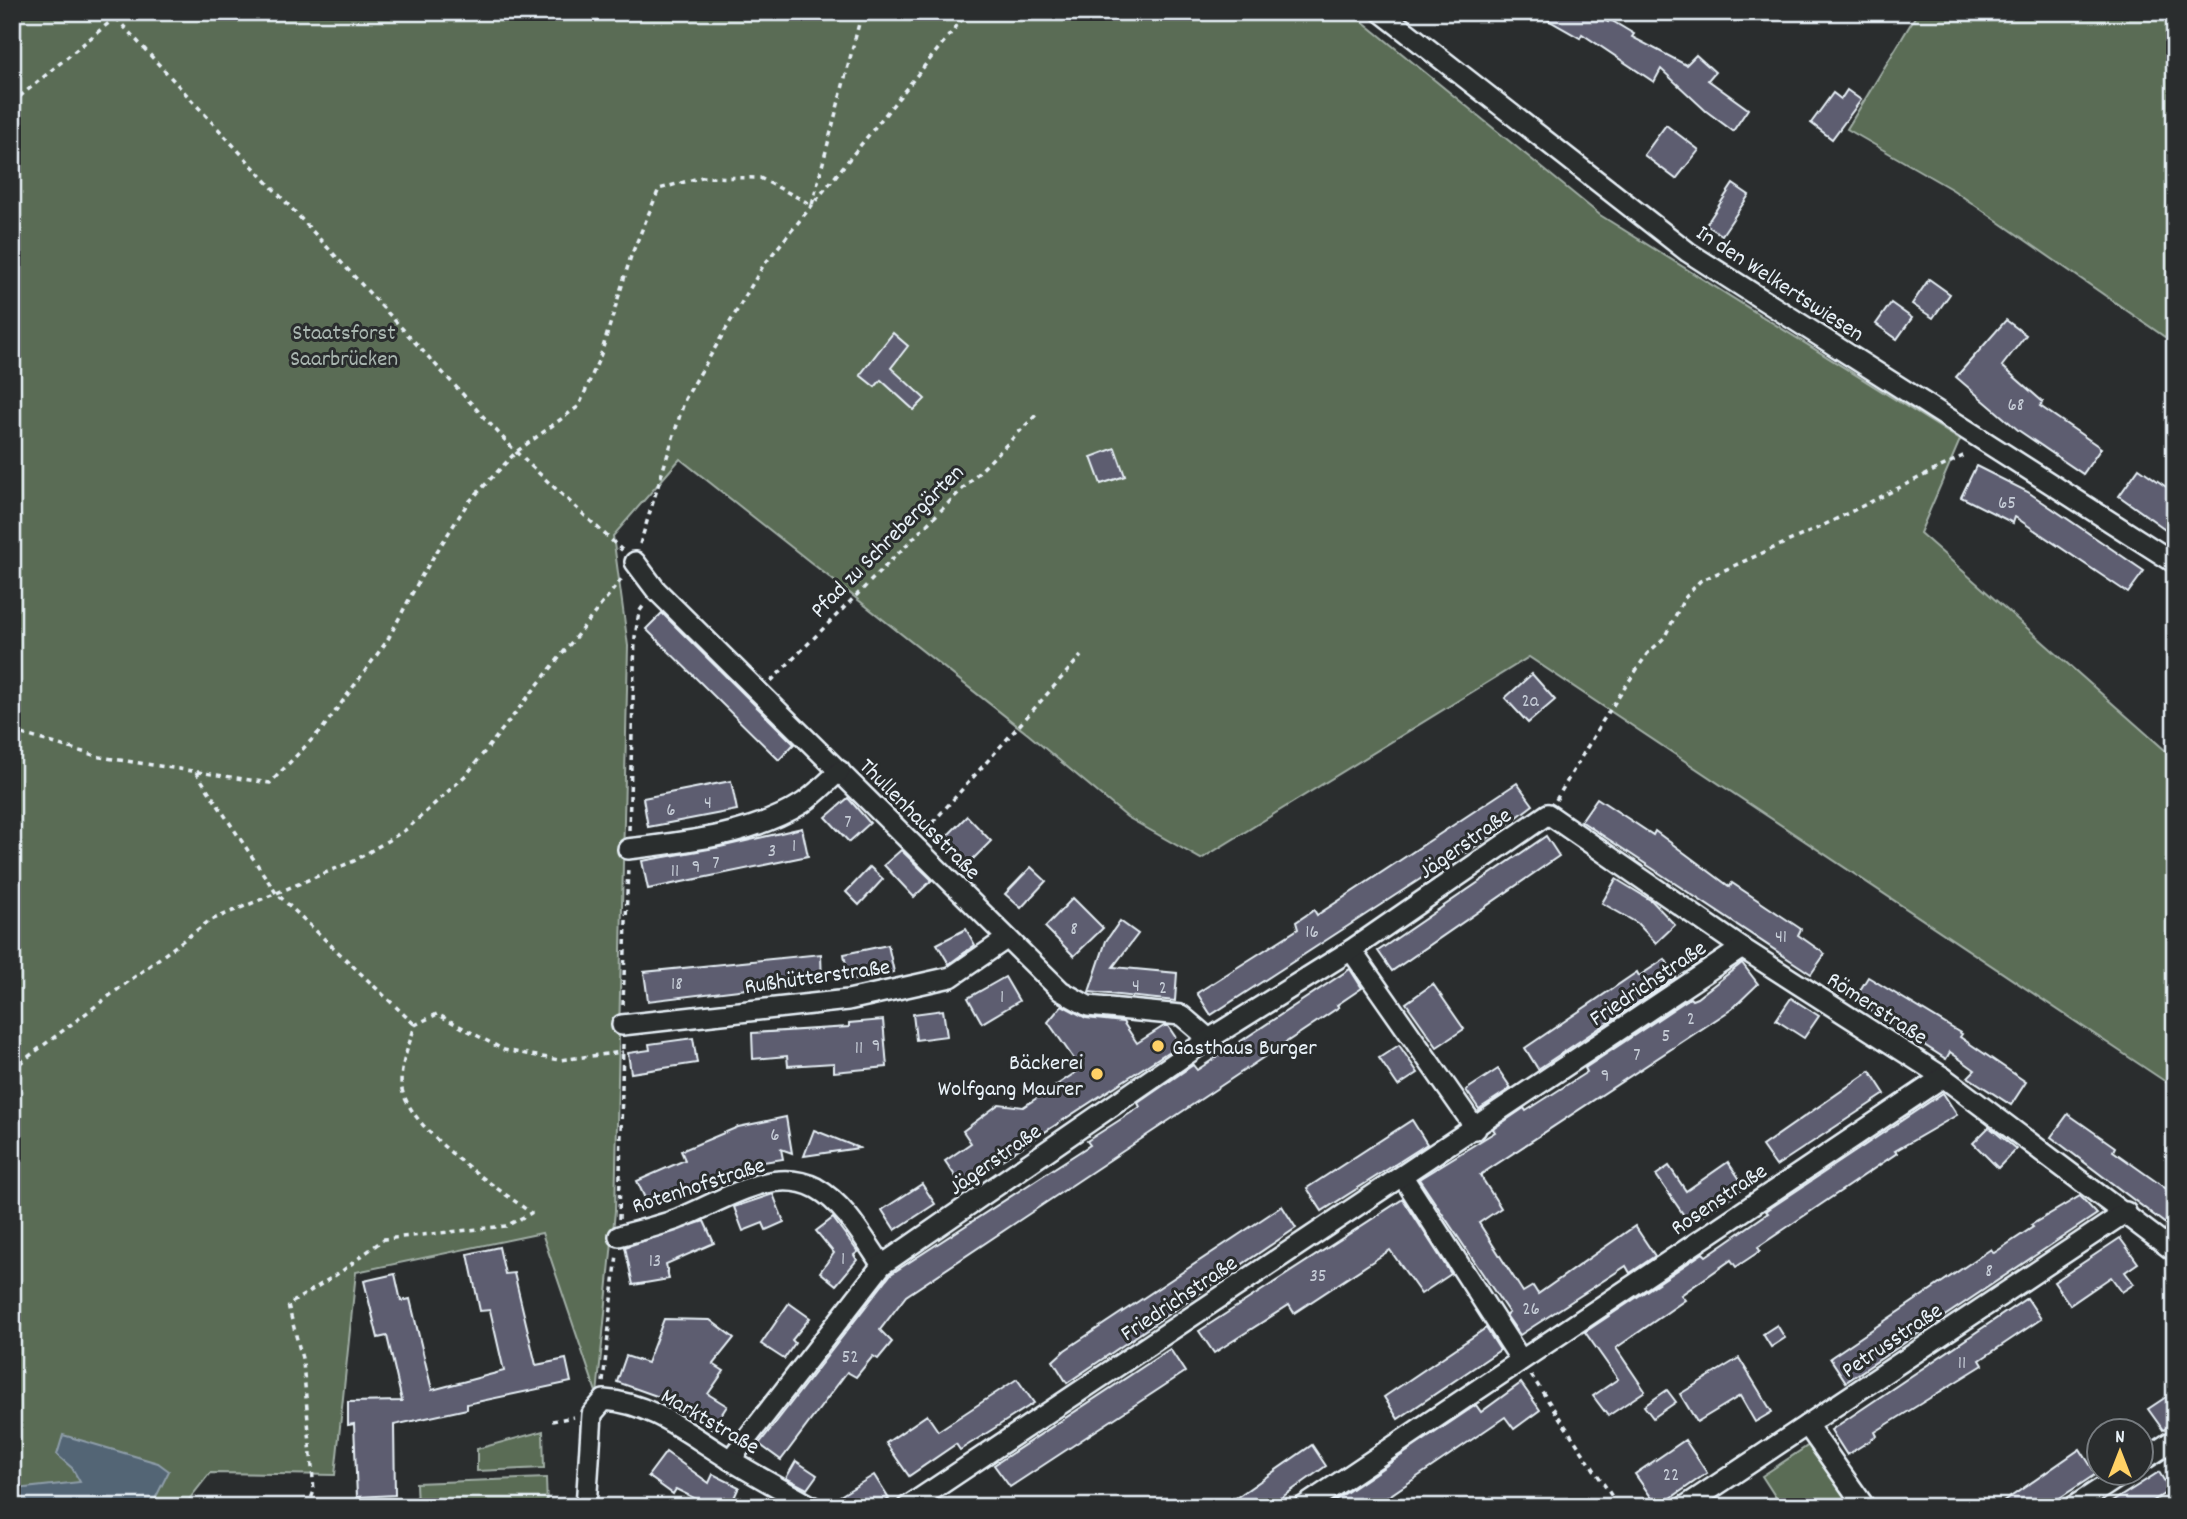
<svg xmlns="http://www.w3.org/2000/svg" width="2187" height="1519" font-family="Dekko,sans-serif">
  <style>
    .green { fill: #5a6c55; stroke: #a1aea6; stroke-width: 2 }
    .water { fill: #526575; stroke: #8e9da9; stroke-width: 2 }
    .building { fill: #5d5d6f; stroke: #e8f1f8; stroke-width: 2 }
    .lines { fill: none; stroke-linecap: round; stroke-linejoin: round }
    .street-casing { stroke: #e8f1f8; stroke-width: 24 }
    .path { stroke: #e8f1f8; stroke-width: 3.5; stroke-dasharray: 5 5; stroke-linecap: butt }
    .street { stroke: #2a2d2e; stroke-width: 19 }
    .poi-dot { fill: #ffd166; stroke: #2a2d2e; stroke-width: 2.5 }
    .labels { text-anchor: middle; stroke-width: 6; stroke-linejoin: round; paint-order: stroke }
    .number-label { font-size: 19px; fill: #c5ccd6 }
    .street-label { font-size: 23px; fill: #e8f1f8; stroke: #2a2d2e }
    .park-label { font-size: 23px; fill: #a8b5af; stroke: #2a2d2e }
    .poi-label { font-size: 23px; fill: #e8f1f8; stroke: #2a2d2e; text-anchor: start }
  </style>
  <rect width="100%" height="100%" fill="#2a2d2e"/>
  <filter id="ink" filterUnits="userSpaceOnUse"><feTurbulence type="fractalNoise" baseFrequency=".0143" numOctaves="2"/><feDisplacementMap in="SourceGraphic" scale="14" xChannelSelector="R" yChannelSelector="G"/><feConvolveMatrix kernelMatrix="1 2 1 2 8 2 1 2 1" color-interpolation-filters="sRGB"/></filter>
  <g filter="url(#ink)">
    <g class="green">
      <path d="M12 12H1351L1600 215 1960 440 1920 533 2175 759V1088L1529 657 1201 859 1127 817 1029 735 680 459 613 536 628 646 615 1211 597 1395 542 1233 356 1272 335 1475 210 1473 183 1507H12Z"/>
      <path d="M1918 12H2175V344L1953 190 1847 129Z"/>
      <path d="M543 1431 544 1468 477 1471V1449Z"/>
      <path d="M1809 1445 1849 1504 1844 1507H1782L1762 1476Z"/>
      <path d="M546 1478 547 1507H417L416 1483Z"/>
    </g>
    <path class="water" d="M63 1435 158 1463 169 1471 151 1507H12L16 1489 80 1482 72 1468 57 1455Z"/>
    <g class="building">
      <path d="M1534 12H1591L1608 22 1609 19 1634 34 1632 37 1686 65 1696 55 1715 72 1708 80 1748 109 1733 131 1706 111 1661 69 1654 82 1582 34 1580 38Z"/>
      <path d="M1847 90 1861 100 1832 139 1811 123 1833 93 1841 99Z"/>
      <path d="M1666 125 1699 150 1676 179 1644 155Z"/>
      <path d="M1733 184 1749 195 1722 235 1706 225Z"/>
      <path d="M1929 279 1950 294 1933 318 1912 304Z"/>
      <path d="M1891 303 1912 318 1897 339 1876 324Z"/>
      <path d="M2006 320 2026 335 2002 366 2043 402 2040 406 2101 448 2083 474 2018 430 1956 377Z"/>
      <path d="M893 333 908 346 891 368 925 399 914 410 881 380 875 387 860 375Z"/>
      <path d="M1115 448 1125 476 1101 484 1091 457Z"/>
      <path d="M1976 466 2028 492 2144 571 2128 593 2015 517 2013 523 1961 497Z"/>
      <path d="M2139 468 2175 493V536L2119 496Z"/>
      <path d="M662 613 794 744 779 760 646 629Z"/>
      <path d="M1532 674 1555 700 1528 723 1505 698Z"/>
      <path d="M731 781 737 810 648 827 643 798Z"/>
      <path d="M1517 783 1533 805 1499 831 1466 853 1465 850 1211 1015 1197 993 1298 929 1296 922 1314 910 1317 915Z"/>
      <path d="M848 798 870 823 849 842 826 817Z"/>
      <path d="M1597 798 1653 835 1655 831 1730 887 1732 883 1801 929 1798 935 1825 954 1811 974 1581 821Z"/>
      <path d="M967 816 991 841 966 866 942 841Z"/>
      <path d="M802 828 808 856 648 889 642 861 720 847Z"/>
      <path d="M1546 836 1559 856 1392 971 1378 951Z"/>
      <path d="M901 850 932 880 914 897 884 865Z"/>
      <path d="M870 867 883 879 859 905 846 892Z"/>
      <path d="M1031 867 1046 881 1021 908 1005 894Z"/>
      <path d="M1616 879 1652 901 1675 925 1656 943 1637 923 1602 903Z"/>
      <path d="M1073 898 1103 928 1074 956 1045 927Z"/>
      <path d="M1120 921 1138 934 1113 967 1177 973 1175 1001 1089 992 1106 941Z"/>
      <path d="M966 929 975 945 949 964 937 944Z"/>
      <path d="M888 945 894 972 849 981 844 954Z"/>
      <path d="M821 954 822 983 781 985 648 1001 644 972Z"/>
      <path d="M1665 959 1676 977 1538 1069 1525 1048 1637 972 1639 976Z"/>
      <path d="M1742 963 1758 984 1732 1009 1480 1175 1501 1208 1479 1223 1523 1292 1533 1286 1538 1294 1635 1226 1655 1256 1630 1273 1626 1266 1520 1335 1506 1315 1509 1313 1419 1179 1495 1132 1493 1129 1524 1108 1526 1111 1587 1072 1585 1068 1690 998 1692 1000 1697 998Z"/>
      <path d="M1350 969 1362 988 1337 1005 1339 1007 906 1296 880 1330 892 1342 878 1359 873 1356 856 1377 847 1372 781 1460 759 1444 891 1274 1090 1145 1087 1141 1140 1107 1138 1103 1193 1065 1197 1070Z"/>
      <path d="M1005 977 1019 1001 982 1023 968 998Z"/>
      <path d="M1868 977 1962 1034 1960 1037 2026 1082 2011 1105 1968 1077 1975 1070 1950 1052 1946 1059 1854 1000Z"/>
      <path d="M1433 984 1464 1029 1437 1047 1406 1003Z"/>
      <path d="M1791 998 1819 1016 1804 1038 1776 1020Z"/>
      <path d="M1062 1005 1086 1018 1123 1022 1137 1043 1164 1026H1168L1180 1044 962 1186 945 1161 971 1143 963 1131 999 1104 1023 1107 1081 1069 1048 1022Z"/>
      <path d="M943 1010 947 1036 916 1040 913 1014Z"/>
      <path d="M883 1020 887 1067 834 1072V1063L788 1066 787 1056 753 1059 752 1033 849 1027V1023Z"/>
      <path d="M693 1038 697 1063 631 1073 628 1053 650 1050 649 1044Z"/>
      <path d="M1399 1045 1418 1073 1398 1086 1379 1058Z"/>
      <path d="M1498 1069 1511 1088 1479 1109 1466 1090Z"/>
      <path d="M1870 1071 1885 1094 1776 1166 1762 1146Z"/>
      <path d="M1943 1093 1957 1115 1895 1151 1897 1153 1758 1247 1760 1251 1736 1267 1731 1260 1681 1295 1685 1300 1616 1348 1645 1391 1608 1416 1593 1396 1618 1379 1585 1332 1703 1253 1706 1256 1768 1213 1766 1211Z"/>
      <path d="M2068 1114 2115 1147 2113 1151 2175 1195V1215L2167 1225 2051 1137Z"/>
      <path d="M786 1117 792 1153 781 1149 783 1159 745 1165 648 1205 637 1181 685 1160 681 1151 738 1127Z"/>
      <path d="M1412 1120 1427 1144 1322 1211 1307 1188Z"/>
      <path d="M1989 1127 2016 1149 1998 1168 1973 1143Z"/>
      <path d="M814 1130 859 1148 804 1156Z"/>
      <path d="M1728 1162 1745 1187 1690 1224 1656 1175 1669 1166 1686 1191Z"/>
      <path d="M922 1184 935 1204 895 1230 882 1210Z"/>
      <path d="M773 1194 784 1222 766 1230 763 1223 743 1231 734 1207Z"/>
      <path d="M2080 1196 2097 1214 1846 1382 1830 1358 1991 1249 1994 1253 2033 1227 2031 1225Z"/>
      <path d="M1403 1199 1451 1274 1421 1294 1390 1250 1294 1313 1289 1305 1214 1353 1199 1331Z"/>
      <path d="M1282 1206 1296 1228 1067 1383 1053 1361 1065 1350Z"/>
      <path d="M833 1218 858 1252 854 1255 857 1260 836 1285 820 1272 834 1253 816 1231Z"/>
      <path d="M704 1221 714 1243 666 1264 669 1279 633 1285 625 1247Z"/>
      <path d="M2120 1238 2138 1263 2125 1272 2134 1284 2122 1292 2111 1277 2070 1305 2054 1282Z"/>
      <path d="M499 1247 505 1274 514 1273 536 1365 566 1359 571 1382 467 1404V1409L394 1425 395 1495 357 1497 354 1424 348 1425V1402L402 1401 387 1336 378 1338 364 1281 395 1274 401 1301 410 1299 432 1390 504 1371 490 1310 480 1311 468 1254Z"/>
      <path d="M2027 1298 2041 1319 1980 1360 1983 1365 1875 1432 1877 1436 1847 1455 1831 1430Z"/>
      <path d="M789 1303 810 1318 792 1340 795 1343 784 1359 761 1344Z"/>
      <path d="M664 1319 710 1320 734 1338 713 1364 724 1371 708 1394 727 1406 712 1429 665 1399 617 1382 626 1356 647 1363Z"/>
      <path d="M1777 1325 1785 1338 1771 1347 1763 1334Z"/>
      <path d="M1486 1328 1500 1350 1398 1419 1384 1397Z"/>
      <path d="M1170 1349 1185 1372 1010 1487 994 1465Z"/>
      <path d="M1739 1358 1772 1412 1755 1422 1740 1396 1697 1422 1680 1394Z"/>
      <path d="M1017 1379 1034 1403 960 1450 956 1444 909 1476 886 1443 927 1415 938 1431Z"/>
      <path d="M1521 1383 1540 1410 1514 1429 1505 1417 1373 1507H1325L1476 1405 1481 1412Z"/>
      <path d="M1667 1390 1676 1402 1653 1418 1644 1406Z"/>
      <path d="M2175 1391V1422L2163 1430 2148 1409Z"/>
      <path d="M1685 1440 1707 1473 1658 1507 1635 1474Z"/>
      <path d="M1312 1445 1326 1466 1288 1493 1268 1507H1223Z"/>
      <path d="M2080 1449 2096 1474 2046 1507H1996Z"/>
      <path d="M666 1452 709 1483 713 1474 739 1487 730 1507H712L676 1489 673 1494 648 1476Z"/>
      <path d="M796 1461 817 1475 807 1489 786 1478Z"/>
      <path d="M2159 1472 2170 1490 2144 1507H2104Z"/>
      <path d="M874 1475 889 1499 875 1507H847L840 1496Z"/>
    </g>
    <g class="lines">
      <g class="street-casing">
        <g id="street">
          <path d="M1381 12 1688 252 2175 563"/>
          <path d="M635 562 656 590 1061 991 1088 1006 1181 1015 1209 1039"/>
          <path d="M628 849C685 842 753 835 803 803 816 794 828 781 840 771"/>
          <path d="M1351 950 1476 1129"/>
          <path d="M622 1025 848 1000 951 977 1006 939"/>
          <path d="M1403 1177 1521 1360"/>
          <path d="M619 1236C639 1230 661 1226 680 1218 721 1202 772 1165 816 1188 845 1204 864 1239 882 1265"/>
          <path d="M1807 1425 1865 1507"/>
          <path d="M730 1460 882 1265 1209 1039 1351 950 1548 814 1742 948 1943 1077 2175 1252"/>
          <path d="M2142 1461 2175 1439"/>
          <path d="M586 1507 592 1414 604 1400C653 1403 689 1435 729 1459 756 1476 785 1491 813 1507"/>
          <path d="M907 1507 1742 948"/>
          <path d="M1303 1507 1943 1077"/>
          <path d="M1684 1507 2126 1212"/>
          <path d="M2073 1507 2123 1474"/>
        </g>
      </g>
      <g class="path">
        <path d="M116 18 516 452 623 551"/>
        <path d="M12 103 122 12"/>
        <path d="M640 544 685 399 763 266 968 12"/>
        <path d="M771 681 1038 413"/>
        <path d="M12 731 100 757 270 783 323 728 387 641 422 575 467 504 516 452 579 406 601 354 631 256 659 189 702 177 760 178 812 205 862 12"/>
        <path d="M196 772 276 893 415 1025"/>
        <path d="M1556 800 1602 722 1647 654 1664 638 1684 599 1700 581 1816 529 1967 454"/>
        <path d="M629 830 635 637 639 612 644 605"/>
        <path d="M926 830 1081 656"/>
        <path d="M623 1005 628 866"/>
        <path d="M12 1069 209 921 354 861 407 829 467 774 624 576"/>
        <path d="M619 1219 623 1044"/>
        <path d="M1531 1375 1619 1507"/>
        <path d="M603 1382 617 1254"/>
        <path d="M552 1421 574 1417"/>
        <path d="M308 1507 314 1491 303 1362 288 1305 342 1271 384 1239 506 1226 531 1213C494 1185 419 1138 403 1093 396 1073 410 1044 415 1025L437 1014 504 1050 559 1060 623 1052"/>
        <path d="M1776 1507 1780 1504"/>
      </g>
      <use href="#street" class="street"/>
    </g>
  </g>
  <g class="poi-dot">
    <circle cx="1158" cy="1046" r="7"/>
    <circle cx="1097" cy="1074" r="7"/>
  </g>
  <g class="labels">
    <g class="number-label">
      <text x="2016" y="410">68</text>
      <text x="2007" y="508">65</text>
      <text x="1530" y="706">2a</text>
      <text x="708" y="808">4</text>
      <text x="671" y="815">6</text>
      <text x="848" y="827">7</text>
      <text x="794" y="851">1</text>
      <text x="772" y="856">3</text>
      <text x="716" y="868">7</text>
      <text x="696" y="872">9</text>
      <text x="675" y="876">11</text>
      <text x="1074" y="934">8</text>
      <text x="1312" y="937">16</text>
      <text x="1781" y="942">41</text>
      <text x="677" y="989">18</text>
      <text x="1136" y="991">4</text>
      <text x="1163" y="993">2</text>
      <text x="1002" y="1002">1</text>
      <text x="1691" y="1024">2</text>
      <text x="1666" y="1041">5</text>
      <text x="876" y="1051">9</text>
      <text x="859" y="1053">11</text>
      <text x="1637" y="1060">7</text>
      <text x="1605" y="1081">9</text>
      <text x="775" y="1140">6</text>
      <text x="843" y="1264">1</text>
      <text x="655" y="1266">13</text>
      <text x="1989" y="1276">8</text>
      <text x="1318" y="1281">35</text>
      <text x="1531" y="1314">26</text>
      <text x="850" y="1362">52</text>
      <text x="1962" y="1368">11</text>
      <text x="1671" y="1480">22</text>
    </g>
    <g class="street-label">
      <text transform="translate(1781 282) rotate(33)" y="8">In den Welkertswiesen</text>
      <text transform="translate(886 540) rotate(-45)" y="8">Pfad zu Schrebergärten</text>
      <text transform="translate(921 818) rotate(45)" y="8">Thullenhausstraße</text>
      <text transform="translate(1464 842) rotate(-35)" y="8">Jägerstraße</text>
      <text transform="translate(817 975) rotate(-8)" y="8">Rußhütterstraße</text>
      <text transform="translate(1647 982) rotate(-34)" y="8">Friedrichstraße</text>
      <text transform="translate(1878 1007) rotate(33)" y="8">Römerstraße</text>
      <text transform="translate(994 1158) rotate(-35)" y="8">Jägerstraße</text>
      <text transform="translate(698 1184) rotate(-18)" y="8">Rotenhofstraße</text>
      <text transform="translate(1718 1198) rotate(-34)" y="8">Rosenstraße</text>
      <text transform="translate(1178 1297) rotate(-34)" y="8">Friedrichstraße</text>
      <text transform="translate(1891 1339) rotate(-34)" y="8">Petrusstraße</text>
      <text transform="translate(711 1420) rotate(30)" y="8">Marktstraße</text>
    </g>
    <g class="park-label">
      <text x="344" y="339">Staatsforst<tspan x="344" dy="26">Saarbrücken</tspan></text>
    </g>
    <g class="poi-label">
      <text x="1172" y="1054">Gasthaus Burger</text>
      <text x="1083" y="1069" text-anchor="end">Bäckerei<tspan x="1083" dy="26">Wolfgang Maurer</tspan></text>
    </g>
  </g>
  <rect width="2187" height="1519" fill="none" stroke="#2a2d2e" stroke-width="42"/>
  <rect x="21" y="21" width="2145" height="1477" fill="none" stroke="#e8f1f8" stroke-width="2.5" filter="url(#ink)"/>
  <g transform="translate(2120 1452)"><circle r="33" fill="#2a2d2e" stroke="#767b7f" stroke-width="2"/>
  <path d="M0-5L12 26L0 18L-12 26Z" fill="#ffd166"/>
  <text y="-10" font-size="19" font-weight="bold" text-anchor="middle" fill="#e8f1f8">N</text>
  </g>
</svg>
